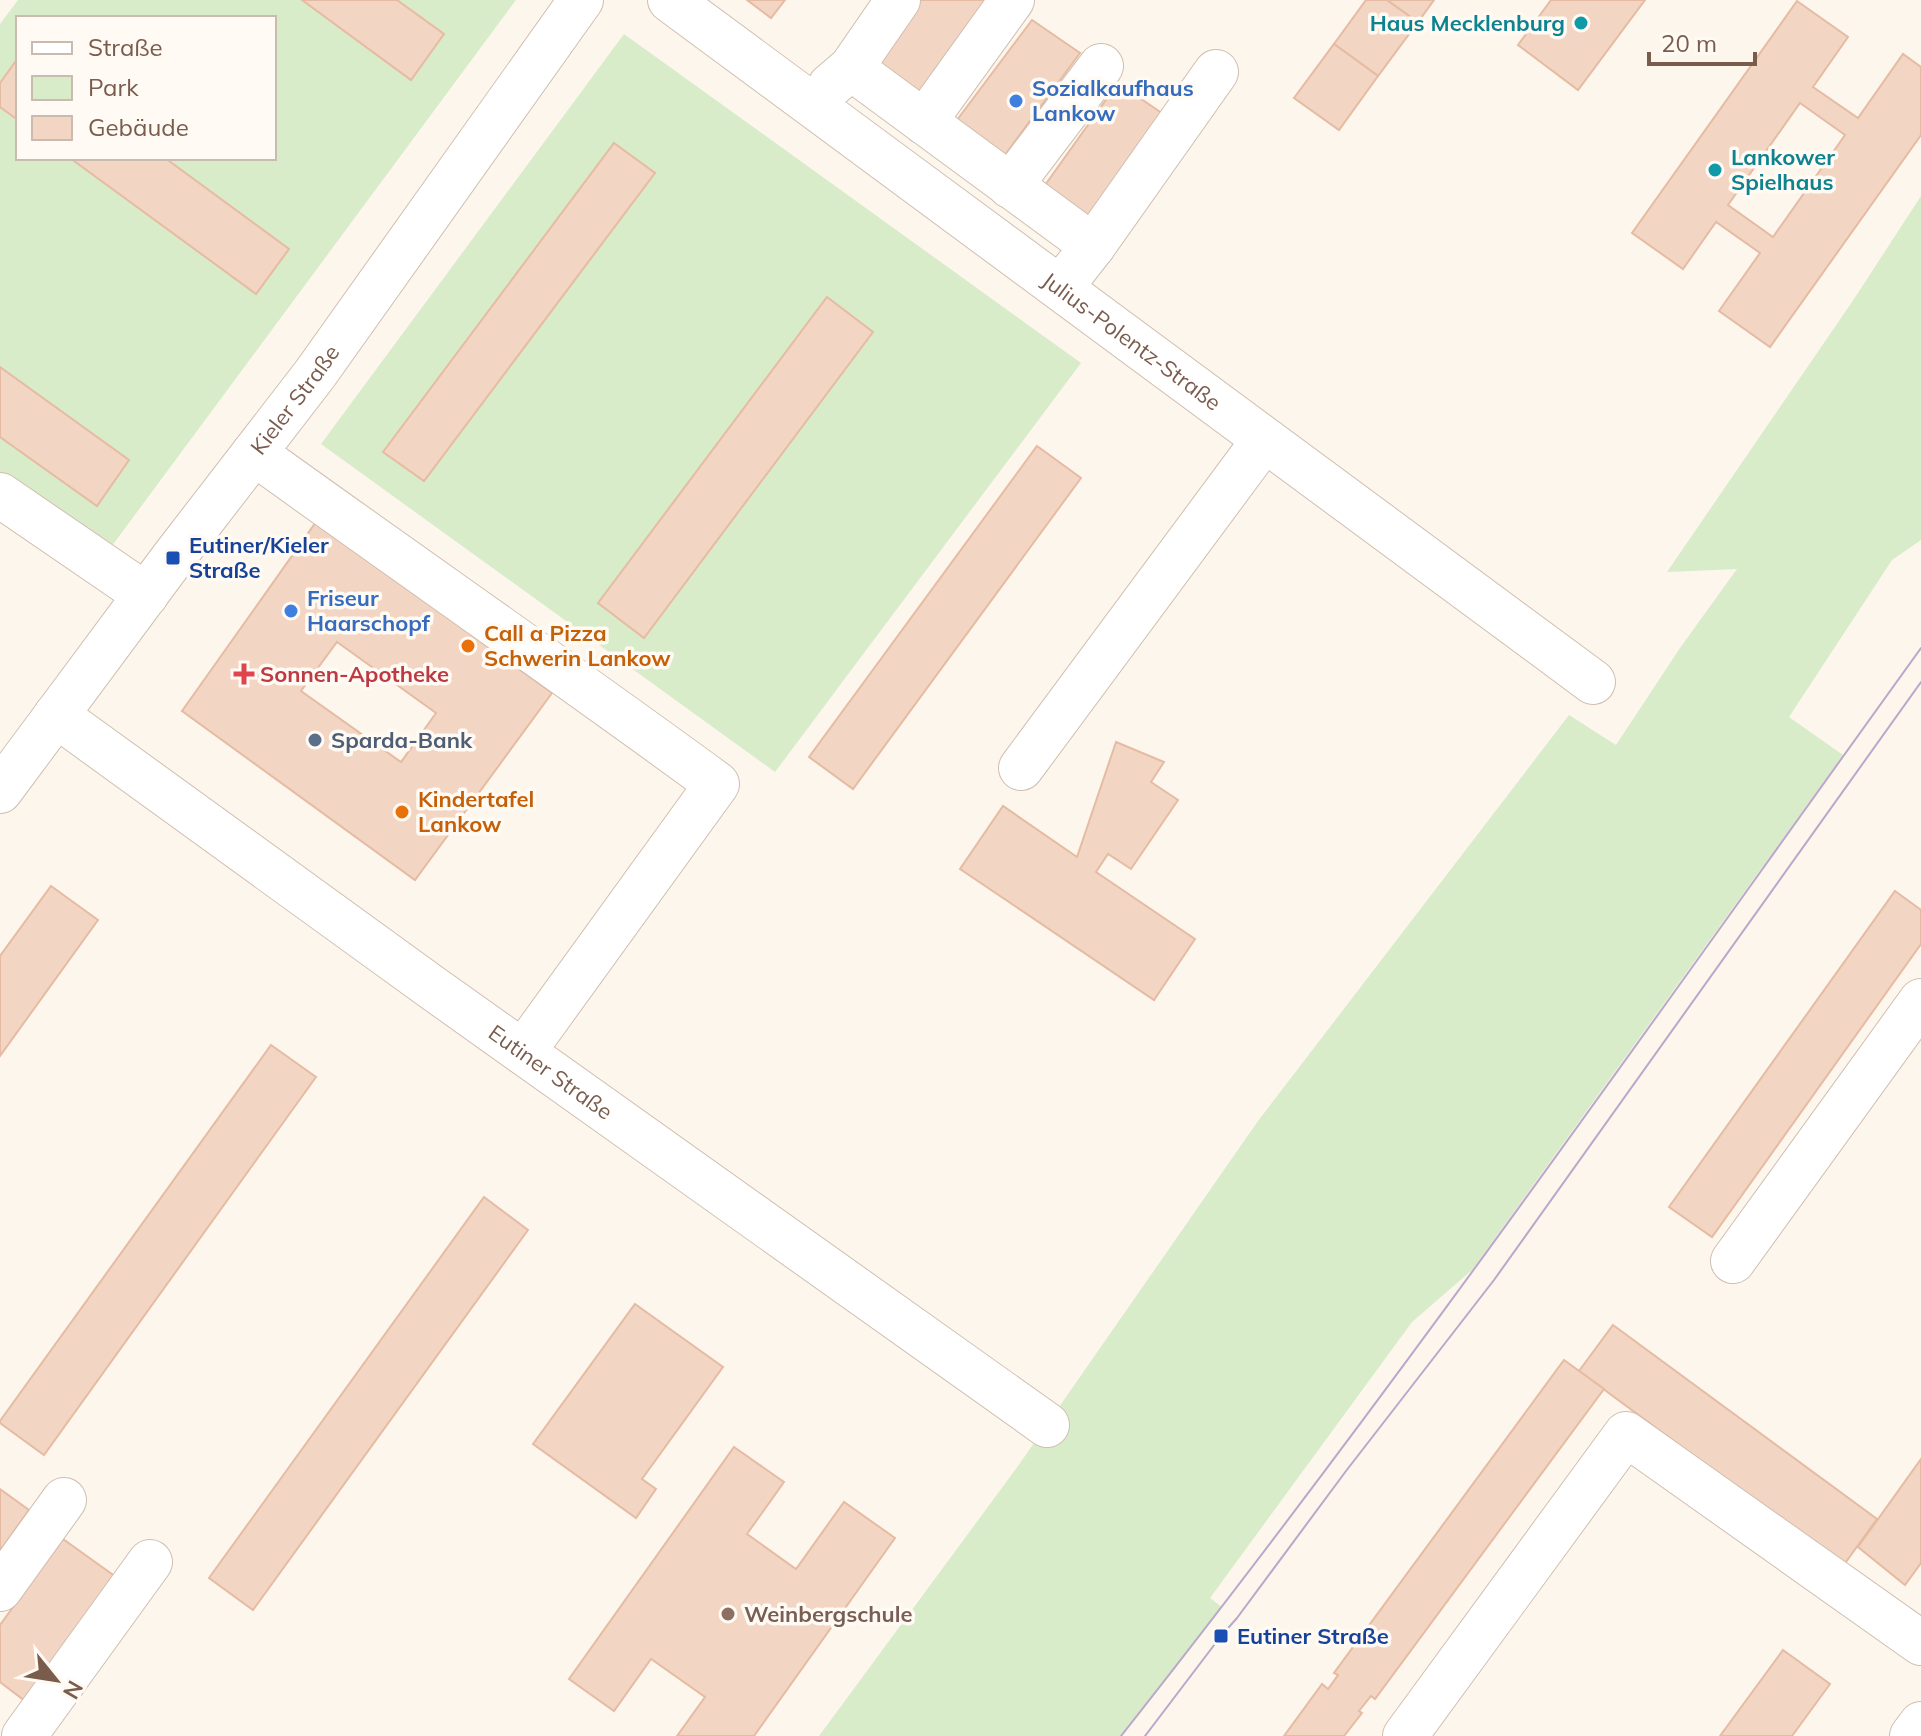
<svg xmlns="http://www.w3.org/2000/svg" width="1921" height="1736" font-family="Mulish,sans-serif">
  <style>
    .green { fill: #d8ecc9; fill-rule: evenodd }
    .building { fill: #f3d5c3; stroke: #e6bba3; stroke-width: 2; fill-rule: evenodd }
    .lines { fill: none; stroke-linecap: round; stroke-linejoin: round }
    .minor-casing { stroke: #d1beb0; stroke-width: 46 }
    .minor { stroke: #fff; stroke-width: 44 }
    .tram { stroke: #b9a8c9; stroke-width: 2 }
    .culture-dot { fill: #0f9aa8; stroke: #fffaf3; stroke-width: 3 }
    .shop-dot { fill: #3f7fe0; stroke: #fffaf3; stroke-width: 3 }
    .transit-dot { fill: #1a4fb4; stroke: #fffaf3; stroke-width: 3 }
    .food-dot { fill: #e8710a; stroke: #fffaf3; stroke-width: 3 }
    .health-dot { fill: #e0444e; stroke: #fffaf3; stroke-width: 3 }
    .service-dot { fill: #5c6f8a; stroke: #fffaf3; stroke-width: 3 }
    .education-dot { fill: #8d6e63; stroke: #fffaf3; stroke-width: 3 }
    .labels { text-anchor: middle; stroke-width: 7; stroke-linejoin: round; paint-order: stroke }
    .culture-label { font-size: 22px; font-weight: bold; fill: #0d838f; stroke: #fffaf3; text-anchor: end }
    .shop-label { font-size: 22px; font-weight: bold; fill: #366cbe; stroke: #fffaf3; text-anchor: start }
    .street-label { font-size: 22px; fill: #7a5c4d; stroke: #fffaf3 }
    .transit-label { font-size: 22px; font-weight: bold; fill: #164399; stroke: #fffaf3; text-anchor: start }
    .food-label { font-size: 22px; font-weight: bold; fill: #c56008; stroke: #fffaf3; text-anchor: start }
    .health-label { font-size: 22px; font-weight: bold; fill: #be3a42; stroke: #fffaf3; text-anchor: start }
    .service-label { font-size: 22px; font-weight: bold; fill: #4e5e75; stroke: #fffaf3; text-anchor: start }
    .education-label { font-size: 22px; font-weight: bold; fill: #785e54; stroke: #fffaf3; text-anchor: start }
  </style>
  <rect width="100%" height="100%" fill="#fdf6ec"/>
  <g class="green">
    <path d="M18 0H516L100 562 0 495V24ZM18 18H274V158H18Z"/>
    <path d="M624 34 1081 363 775 772 321 444Z"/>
    <path d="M1921 196V540L1892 560 1789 717 1843 755 1472 1270 1412 1322 1210 1598 1222 1607 1121 1736H819L1018 1466 1258 1121 1569 715 1616 745 1680 648 1737 569 1667 572 1854 299Z"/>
  </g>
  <g class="building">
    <path d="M302 0H397L444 34 411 80Z"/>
    <path d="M747 0H785L771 18Z"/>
    <path d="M915 0H988L918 94 871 59Z"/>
    <path d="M1366 0H1387L1418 22 1378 76 1334 44Z"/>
    <path d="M1387 0H1434L1418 22Z"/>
    <path d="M1551 0H1645L1578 90 1518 45Z"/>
    <path d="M1797 1 1848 37 1813 87 1858 118 1903 54 1921 67V135L1770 347 1719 311 1760 253 1716 222 1683 269 1632 233ZM1800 103 1845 135 1773 237 1728 205Z"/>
    <path d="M1032 20 1080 53 1002 159 954 124Z"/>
    <path d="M1334 44 1378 76 1339 130 1294 98Z"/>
    <path d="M18 58V120L0 107V83Z"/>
    <path d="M1118 83 1166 116 1090 223 1043 188Z"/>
    <path d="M614 143 655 173 424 481 383 452Z"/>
    <path d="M70 158H165L289 249 256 294Z"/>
    <path d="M827 297 873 332 644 638 598 603Z"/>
    <path d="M0 367 129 460 97 506 0 437Z"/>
    <path d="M1037 446 1081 478 853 789 809 757Z"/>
    <path d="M316 522 552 693 415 880 182 711ZM337 642 436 713 401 762 301 691Z"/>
    <path d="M1116 742 1164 762 1151 782 1178 800 1131 869 1108 854 1096 872 1195 939 1154 1000 960 869 1003 806 1077 857Z"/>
    <path d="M51 886 98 920 0 1056V956Z"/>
    <path d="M1895 891 1921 910V944L1712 1237 1669 1207Z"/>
    <path d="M271 1045 316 1077 44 1455 0 1423V1421Z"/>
    <path d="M484 1197 528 1230 253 1610 209 1578Z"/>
    <path d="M635 1304 723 1367 642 1479 656 1489 636 1518 533 1444Z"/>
    <path d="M1613 1325 1877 1519 1843 1566 1579 1371Z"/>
    <path d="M1564 1360 1604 1389 1375 1699 1371 1696 1359 1711 1362 1713 1344 1736H1284L1322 1684 1328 1689 1338 1675 1334 1673Z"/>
    <path d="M734 1447 784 1482 747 1534 796 1569 844 1502 895 1538 754 1736H677L705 1697 651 1659 614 1711 569 1679Z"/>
    <path d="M1921 1459V1563L1905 1585 1858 1547Z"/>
    <path d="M0 1489 29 1510 0 1551Z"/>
    <path d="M63 1539 116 1577 25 1701 0 1682V1625Z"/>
    <path d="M1783 1650 1830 1684 1792 1736H1720Z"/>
  </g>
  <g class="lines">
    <g class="minor-casing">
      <g id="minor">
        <path id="s1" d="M670 0 1593 682"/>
        <path d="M851 68 1093 246 1060 288"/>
        <path d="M830 86 851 68 898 0"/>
        <path d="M924 122 1012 0"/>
        <path d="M1010 186 1101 66"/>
        <path d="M1093 246 1216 72"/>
        <path d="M254 453C408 564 564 672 717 784L523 1052"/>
        <path d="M0 495 146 595"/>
        <path id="s2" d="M56 715 430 986 1047 1425"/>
        <path d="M1021 768 1264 440"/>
        <path id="s3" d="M0 791 173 558 315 374 581 0"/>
        <path d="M1733 1261 1921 1001"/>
        <path d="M0 1589 64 1500"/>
        <path d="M24 1736 150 1562"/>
        <path d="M1405 1736 1626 1434 1921 1643"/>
        <path d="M1912 1736 1921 1724"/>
      </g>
    </g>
    <use href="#minor" class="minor"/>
    <g class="tram">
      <path d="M1121 1736C1400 1383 1658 1013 1921 648"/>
      <path d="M1145 1736 1221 1636 1237 1618 1346 1471 1494 1280 1921 682"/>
    </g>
  </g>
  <g class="culture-dot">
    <circle cx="1581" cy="23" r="8"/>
    <circle cx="1715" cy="170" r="8"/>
  </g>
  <g class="shop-dot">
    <circle cx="1016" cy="101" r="8"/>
    <circle cx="291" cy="611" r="8"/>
  </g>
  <g class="transit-dot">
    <rect x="165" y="550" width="16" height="16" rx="4"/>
    <rect x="1213" y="1628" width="16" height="16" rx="4"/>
  </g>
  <g class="food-dot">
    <circle cx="468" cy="646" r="8"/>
    <circle cx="402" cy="812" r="8"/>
  </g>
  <path class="health-dot" d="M240 662h8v8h8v8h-8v8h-8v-8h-8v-8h8z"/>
  <circle class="service-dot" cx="315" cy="740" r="8"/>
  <circle class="education-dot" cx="728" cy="1614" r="8"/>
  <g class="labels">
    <g class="culture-label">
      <text x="1565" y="31">Haus Mecklenburg</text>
      <text x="1731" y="165" text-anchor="start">Lankower<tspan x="1731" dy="25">Spielhaus</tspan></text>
    </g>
    <g class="shop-label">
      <text x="1032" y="96">Sozialkaufhaus<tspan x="1032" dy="25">Lankow</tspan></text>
      <text x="307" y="606">Friseur<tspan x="307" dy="25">Haarschopf</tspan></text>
    </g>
    <g class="street-label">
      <text dy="8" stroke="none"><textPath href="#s1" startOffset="574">Julius-Polentz-Straße</textPath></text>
      <text dy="8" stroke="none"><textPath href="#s3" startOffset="490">Kieler Straße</textPath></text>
      <text dy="8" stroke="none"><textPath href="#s2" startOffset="610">Eutiner Straße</textPath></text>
    </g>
    <g class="transit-label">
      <text x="189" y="553">Eutiner/Kieler<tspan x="189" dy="25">Straße</tspan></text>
      <text x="1237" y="1644">Eutiner Straße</text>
    </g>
    <g class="food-label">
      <text x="484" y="641">Call a Pizza<tspan x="484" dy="25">Schwerin Lankow</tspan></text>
      <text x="418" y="807">Kindertafel<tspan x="418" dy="25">Lankow</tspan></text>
    </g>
    <g class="health-label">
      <text x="260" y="682">Sonnen-Apotheke</text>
    </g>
    <g class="service-label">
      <text x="331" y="748">Sparda-Bank</text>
    </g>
    <g class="education-label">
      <text x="744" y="1622">Weinbergschule</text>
    </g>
  </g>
  <rect x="16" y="16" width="260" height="144" fill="#fffaf3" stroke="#cabbb1" stroke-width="2"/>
  <rect x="32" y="42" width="40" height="12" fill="#ffffff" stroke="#cabbb1" stroke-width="2"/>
  <text x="88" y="56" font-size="24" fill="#7a5c4d">Straße</text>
  <rect x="32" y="76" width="40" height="24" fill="#d8ecc9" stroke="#cabbb1" stroke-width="2"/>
  <text x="88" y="96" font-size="24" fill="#7a5c4d">Park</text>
  <rect x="32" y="116" width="40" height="24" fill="#f3d5c3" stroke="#cabbb1" stroke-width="2"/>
  <text x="88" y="136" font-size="24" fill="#7a5c4d">Gebäude</text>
  <g transform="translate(56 1680) rotate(120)" stroke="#fffaf3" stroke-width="6" paint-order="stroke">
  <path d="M0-6L14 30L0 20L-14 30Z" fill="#7a5c4d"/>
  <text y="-12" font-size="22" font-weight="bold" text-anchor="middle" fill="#7a5c4d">N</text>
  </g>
  <path d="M1649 52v12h106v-12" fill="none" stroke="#7a5c4d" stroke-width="4"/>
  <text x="1661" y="52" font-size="24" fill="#7a5c4d" stroke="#fffaf3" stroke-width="6" paint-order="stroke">20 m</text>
</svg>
